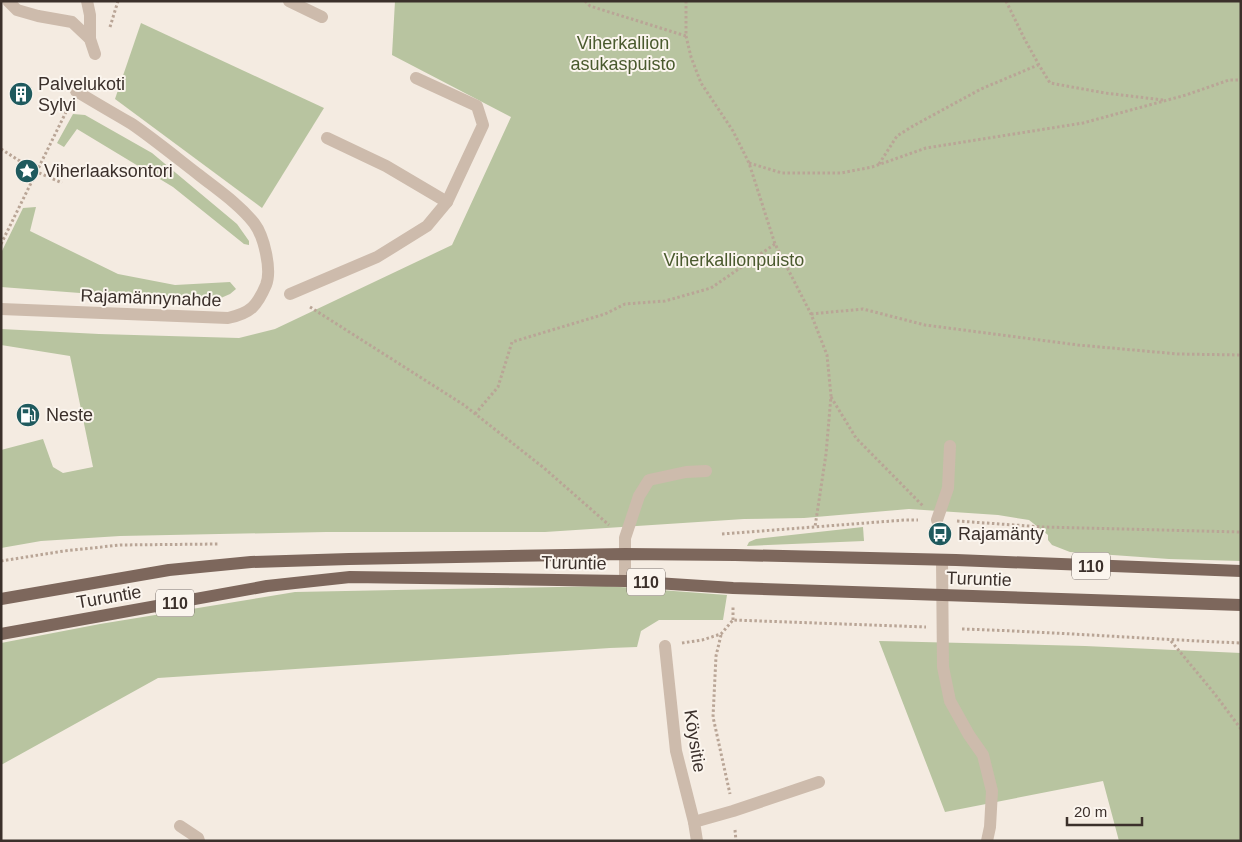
<svg xmlns="http://www.w3.org/2000/svg" width="1242" height="842" font-family="Helvetica,sans-serif">
  <style>
    .green { fill: #b8c4a0 }
    .lines { fill: none; stroke-linecap: round; stroke-linejoin: round }
    .path { stroke: #b9a596; stroke-width: 3; stroke-dasharray: 2.5 2.5; stroke-linecap: butt }
    .service { stroke: #cdbbac; stroke-width: 12 }
    .minor { stroke: #cdbbac; stroke-width: 12 }
    .primary { stroke: #7d675c; stroke-width: 12 }
    .labels { text-anchor: middle; stroke-width: 4; stroke-linejoin: round; paint-order: stroke }
    .shield { fill: #fbf5ee; stroke: #756b66; stroke-width: 1 }
    .shield-label { font-size: 16px; font-weight: bold; fill: #3b302b }
    .park-label { font-size: 18px; fill: #4a5a2e; stroke: #fbf5ee }
    .poi-label { font-size: 18px; fill: #3b302b; stroke: #fbf5ee; text-anchor: start }
    .street-label { font-size: 18px; fill: #3b302b; stroke: #fbf5ee }
  </style>
  <rect width="100%" height="100%" fill="#f4ebe1"/>
  <g class="green">
    <path d="M395 1H1241V561L1169 559 1070 552 1052 545 1048 540V535L1029 520 998 515 909 509 804 518 744 519 545 532H326L120 536 41 541 1 548V450L43 439 53 467 63 473 93 467 70 356 1 345V329L99 334 239 338 275 329 452 245 511 117 392 55Z"/>
    <path d="M141 23 324 108 262 208 115 99Z"/>
    <path d="M73 114 85 115 152 153 237 224 249 241V245L244 244 173 187 77 129 64 147 57 143Z"/>
    <path d="M36 207 30 231 118 274 175 285 230 282 236 289 230 294 214 301 80 293 1 287V253L23 208Z"/>
    <path d="M863 527 864 541 747 546 749 542 756 539Z"/>
    <path d="M607 586 727 595 723 620H659L641 631 637 647 610 648 158 678 1 765V643L100 624 295 592Z"/>
    <path d="M879 641 1085 646 1241 653V841H1119L1103 781 945 812Z"/>
  </g>
  <g class="lines">
    <g class="path">
      <path d="M585 1 590 6 686 36"/>
      <path d="M686 1V36L691 57 701 83 733 131 749 163 775 244 811 314 827 355 831 396 826 454 815 527"/>
      <path d="M1006 1 1024 38 1039 65 1050 83 1105 93 1163 100"/>
      <path d="M110 27 118 1"/>
      <path d="M1 149 37 172 62 183"/>
      <path d="M749 163 782 173H841L872 167 926 148 1083 123 1186 95 1229 80H1241"/>
      <path d="M879 164 897 136 913 126 981 89 1038 65"/>
      <path d="M1 244 68 108"/>
      <path d="M310 307 464 405 544 468 609 525"/>
      <path d="M811 314 863 309 925 325 1078 345 1178 354 1241 355"/>
      <path d="M831 397 856 438 923 506"/>
      <path d="M475 414 498 387 512 342 605 314 625 304 665 301 711 288 775 244"/>
      <path d="M957 521 1043 527 1241 532"/>
      <path d="M722 534 905 520H918"/>
      <path d="M1 561 64 551 120 545 219 544"/>
      <path d="M733 620V605"/>
      <path d="M962 629C1055 632 1148 639 1241 643"/>
      <path d="M721 635 716 656 713 717 730 794"/>
      <path d="M1171 641 1214 693 1241 729"/>
      <path d="M682 643 702 640 721 634 733 620 926 627"/>
      <path d="M735 830 736 841"/>
    </g>
    <g class="service">
      <path d="M8 1 17 10 38 16 72 22 90 39 95 54"/>
      <path d="M87 1 90 15V39"/>
      <path d="M289 1 322 17"/>
      <path d="M327 138 386 166 447 202"/>
      <path d="M290 294 377 257 427 226 447 202 483 125 477 106 416 78"/>
      <path d="M937 520 948 488 950 446"/>
      <path d="M942 560 943 667 950 701 969 735 983 755 992 791 990 827 987 841"/>
      <path d="M625 581V538L639 496 649 480 686 472 706 471"/>
      <path d="M694 822 733 811 819 782"/>
    </g>
    <g class="minor">
      <path d="M1 309 228 318C251 313 257 306 266 285 272 270 264 236 254 223 239 204 218 190 199 175 177 158 155 140 132 124 113 113 94 102 76 91"/>
      <path d="M665 646 676 751 694 822 697 841"/>
      <path d="M180 826 198 838 199 841"/>
    </g>
    <g class="primary">
      <path d="M1 599 169 570 251 562 349 559 625 554 735 555 956 560 1241 571"/>
      <path d="M1 634 267 586 350 577 625 581 733 588 1241 605"/>
    </g>
  </g>
  <defs>
    <g id="building-disc" transform="scale(1.25)"><circle r="9.5" fill="#1f5a5e" stroke="#fbf5ee"/><path d="M-4-6H4V6H1V3H-1V6H-4ZM-2.5-4.3h1.7v1.8h-1.7ZM.8-4.3h1.7v1.8H.8ZM-2.5-1h1.7V.8h-1.7ZM.8-1h1.7V.8H.8Z" fill="#fff"/></g>
    <g id="sight-disc" transform="scale(1.25)"><circle r="9.5" fill="#1f5a5e" stroke="#fbf5ee"/><path d="M0-6L1.8-2.2L6-1.7L2.9 1.2L3.7 5.4L0 3.3L-3.7 5.4L-2.9 1.2L-6-1.7L-1.8-2.2Z" fill="#fff"/></g>
    <g id="fuel-disc" transform="scale(1.25)"><circle r="9.5" fill="#1f5a5e" stroke="#fbf5ee"/><path d="M-5.5-6h7V0h2V4h1.3V-2.5L3-4.5l.8-.8L6-3V5H2.5V1h-1V6h-7ZM-4.2-4.7v3.2H.2V-4.7Z" fill="#fff"/></g>
    <g id="bus-disc" transform="scale(1.25)"><circle r="9.5" fill="#1f5a5e" stroke="#fbf5ee"/><path d="M-5-6H5V4H4V6H2V4H-2V6H-4V4H-5ZM-3.5-4V0h7V-4ZM-3.5 1.2v1.5H-2V1.2ZM2 1.2v1.5H3.5V1.2Z" fill="#fff"/></g>
  </defs>
  <g fill-rule="evenodd">
    <use href="#building-disc" x="21" y="94"/>
    <use href="#sight-disc" x="27" y="171"/>
    <use href="#fuel-disc" x="28" y="415"/>
    <use href="#bus-disc" x="940" y="534"/>
  </g>
  <g class="labels">
    <g class="shield">
      <rect x="1072" y="552.5" width="38" height="27" rx="4"/>
      <rect x="627" y="568.5" width="38" height="27" rx="4"/>
      <rect x="156" y="589.5" width="38" height="27" rx="4"/>
    </g>
    <g class="shield-label">
      <text x="1091" y="572">110</text>
      <text x="646" y="588">110</text>
      <text x="175" y="609">110</text>
    </g>
    <g class="park-label">
      <text x="623" y="49">Viherkallion<tspan x="623" dy="21">asukaspuisto</tspan></text>
      <text x="734" y="266">Viherkallionpuisto</text>
    </g>
    <g class="poi-label">
      <text x="38" y="90">Palvelukoti<tspan x="38" dy="21">Sylvi</tspan></text>
      <text x="44" y="177">Viherlaaksontori</text>
      <text x="46" y="421">Neste</text>
      <text x="958" y="540">Rajamänty</text>
    </g>
    <g class="street-label">
      <text transform="translate(151 298) rotate(2)" y="6">Rajamännynahde</text>
      <text transform="translate(574 563) rotate(1)" y="6">Turuntie</text>
      <text transform="translate(979 579) rotate(2)" y="6">Turuntie</text>
      <text transform="translate(109 597) rotate(-10)" y="6">Turuntie</text>
      <text transform="translate(695 741) rotate(81)" y="6">Köysitie</text>
    </g>
  </g>
  <rect width="1242" height="842" fill="none" stroke="#3b302b" stroke-width="5"/>
  <path d="M1067 817v8h75v-8" fill="none" stroke="#3b302b" stroke-width="2.5"/>
  <text x="1074" y="817" font-size="15" fill="#3b302b" stroke="#fbf5ee" stroke-width="4" paint-order="stroke">20 m</text>
</svg>
